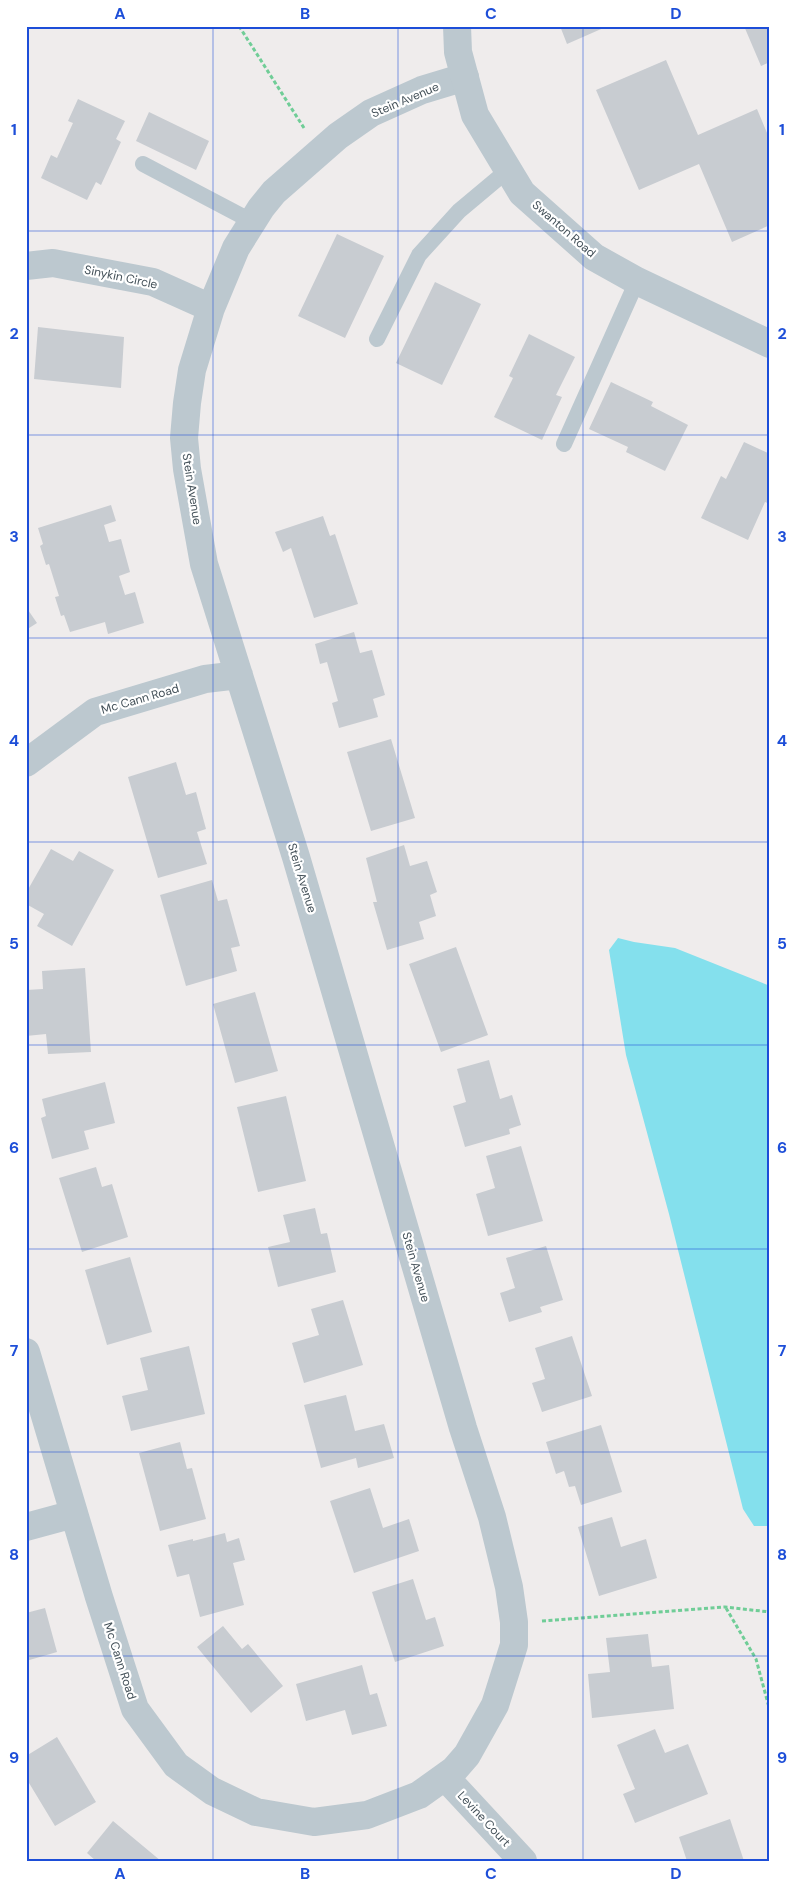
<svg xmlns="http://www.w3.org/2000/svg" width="796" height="1887" font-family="'DM Sans',sans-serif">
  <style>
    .water { fill: #84e0ed }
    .building { fill: #c8ccd1 }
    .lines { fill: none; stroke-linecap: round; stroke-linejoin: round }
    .path { stroke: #70cd97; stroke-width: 3; stroke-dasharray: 4 2.5; stroke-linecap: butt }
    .service { stroke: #bcc8cf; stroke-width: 16 }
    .minor { stroke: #bcc8cf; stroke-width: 28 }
    .tertiary { stroke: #bcc8cf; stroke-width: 28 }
    .grid { fill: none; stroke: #1d4ed8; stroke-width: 1; stroke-opacity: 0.55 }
    .labels { text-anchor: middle; stroke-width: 4.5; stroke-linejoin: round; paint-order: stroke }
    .street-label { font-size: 12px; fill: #445159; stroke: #fff }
    .neatline { fill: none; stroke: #1d4ed8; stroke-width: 2 }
    .grid-label { font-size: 16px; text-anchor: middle; font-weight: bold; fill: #1d4ed8 }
  </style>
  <rect width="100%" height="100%" fill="#efecec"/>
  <!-- water -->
  <path class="water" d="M 618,938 L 634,942 L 675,948 L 770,986 L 770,1526 L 754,1526 L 743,1509 L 669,1214 L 626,1055 L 609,950 Z"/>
  <!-- building -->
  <path class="building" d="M 560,26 L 608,26 L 567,44 Z
    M 744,26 L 770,26 L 770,62 L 761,66 Z
    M 666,60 L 698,135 L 757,109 L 770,140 L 770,225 L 732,242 L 699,164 L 639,190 L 596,90 Z
    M 78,99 L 125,121 L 116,139 L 121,142 L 101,185 L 96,182 L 87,200 L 41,178 L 51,155 L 57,158 L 73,123 L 68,121 Z
    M 149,112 L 209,141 L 196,170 L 136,141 Z
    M 337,234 L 384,256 L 345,338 L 298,316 Z
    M 435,282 L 481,304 L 442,385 L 396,363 Z
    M 38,327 L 124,337 L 121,388 L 34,379 Z
    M 529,334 L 575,357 L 556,395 L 562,397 L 542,440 L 494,417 L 513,378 L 509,376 Z
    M 611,382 L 653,402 L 651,406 L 688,425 L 665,471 L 626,452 L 628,447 L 589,429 Z
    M 744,442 L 770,454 L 770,504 L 765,502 L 748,540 L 701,518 L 721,476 L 726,479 Z
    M 111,505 L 116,521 L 104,525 L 109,542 L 121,539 L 130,572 L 119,576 L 125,595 L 135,592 L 144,623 L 108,634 L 105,622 L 70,632 L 64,615 L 61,616 L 55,597 L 59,596 L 49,564 L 46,565 L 40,546 L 43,544 L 38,528 Z
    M 323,516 L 330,536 L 335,534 L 358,604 L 314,618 L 291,548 L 283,552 L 275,532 Z
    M 26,607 L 37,623 L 26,630 Z
    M 354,632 L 360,653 L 372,650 L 385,695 L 373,699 L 378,717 L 339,728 L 332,703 L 338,701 L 327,662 L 320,664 L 315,644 Z
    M 391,739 L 415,818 L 371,831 L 347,752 Z
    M 176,762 L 186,795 L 196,792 L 206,829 L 197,832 L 207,864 L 158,878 L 128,777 Z
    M 404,845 L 410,866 L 427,861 L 437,892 L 430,895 L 436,916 L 419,922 L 424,939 L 387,950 L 373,902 L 377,902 L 366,858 Z
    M 51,849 L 73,861 L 79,851 L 114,870 L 72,946 L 37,926 L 44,914 L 26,904 L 26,893 Z
    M 212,880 L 218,901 L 227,899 L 240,946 L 231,948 L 237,971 L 186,986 L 160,895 Z
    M 456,947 L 488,1035 L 441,1052 L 409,964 Z
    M 85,968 L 91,1052 L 48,1054 L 46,1034 L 26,1036 L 26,990 L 43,989 L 42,971 Z
    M 255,992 L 278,1071 L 235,1083 L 213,1004 Z
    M 489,1060 L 500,1099 L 512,1095 L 521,1125 L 509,1129 L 510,1134 L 465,1147 L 453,1106 L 466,1102 L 457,1069 Z
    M 105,1082 L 115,1123 L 84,1131 L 89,1149 L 52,1159 L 41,1118 L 46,1116 L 42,1099 Z
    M 286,1096 L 306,1181 L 258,1192 L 237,1107 Z
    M 521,1146 L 543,1221 L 488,1236 L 476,1194 L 495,1188 L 486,1156 Z
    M 96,1167 L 102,1187 L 112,1184 L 128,1237 L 82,1252 L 59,1178 Z
    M 315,1208 L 321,1234 L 327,1233 L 336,1272 L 278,1287 L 268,1247 L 290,1242 L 283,1215 Z
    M 546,1246 L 563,1300 L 540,1307 L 542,1312 L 509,1322 L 500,1293 L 515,1288 L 506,1258 Z
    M 130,1257 L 152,1332 L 107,1345 L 85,1270 Z
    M 343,1300 L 363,1365 L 304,1383 L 292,1343 L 319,1335 L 311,1309 Z
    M 572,1336 L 592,1396 L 542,1412 L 532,1383 L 545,1379 L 535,1348 Z
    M 189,1346 L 205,1414 L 131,1431 L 122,1396 L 148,1390 L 140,1358 Z
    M 346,1395 L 355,1431 L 384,1424 L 394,1458 L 358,1468 L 356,1458 L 321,1468 L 304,1405 Z
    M 601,1425 L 622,1492 L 581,1505 L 575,1486 L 569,1487 L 564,1471 L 556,1474 L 546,1442 Z
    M 180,1442 L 187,1469 L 192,1468 L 206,1519 L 160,1531 L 139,1453 Z
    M 370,1488 L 383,1528 L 409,1519 L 419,1551 L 354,1573 L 330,1501 Z
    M 612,1517 L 621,1547 L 646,1539 L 657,1578 L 599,1596 L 578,1527 Z
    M 225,1533 L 227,1542 L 239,1538 L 245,1560 L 233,1563 L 244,1605 L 200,1617 L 189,1574 L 177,1577 L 168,1545 L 193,1539 L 193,1541 Z
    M 413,1579 L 426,1620 L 435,1617 L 444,1646 L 395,1662 L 372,1592 Z
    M 45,1608 L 57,1652 L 26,1661 L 26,1613 Z
    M 223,1626 L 242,1649 L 248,1644 L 283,1686 L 251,1713 L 197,1647 Z
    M 648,1634 L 652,1667 L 669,1665 L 674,1709 L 592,1718 L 588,1674 L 610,1672 L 606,1638 Z
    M 362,1665 L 370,1695 L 377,1693 L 387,1726 L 352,1735 L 345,1710 L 306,1721 L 296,1684 Z
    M 655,1729 L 665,1753 L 688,1744 L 708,1794 L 635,1823 L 623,1794 L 635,1789 L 617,1745 Z
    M 57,1737 L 96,1802 L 55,1826 L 26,1778 L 26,1756 Z
    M 730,1819 L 744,1861 L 687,1861 L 679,1837 Z
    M 113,1821 L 161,1861 L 96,1861 L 87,1853 Z"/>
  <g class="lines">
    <!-- path -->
    <path class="path" d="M 239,26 L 304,128
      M 726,1608 L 756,1659 L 770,1711
      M 542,1621 L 725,1607 L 770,1612"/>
    <!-- service -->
    <path class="service" d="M 143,164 L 253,222
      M 377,339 L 419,255 L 459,211 L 508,170
      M 564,444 L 637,281"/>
    <!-- minor -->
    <path class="minor" d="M 26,266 L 53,263 L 153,282 L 211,308
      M 26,763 L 95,712 L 205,679 L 239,675
      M 26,1352 L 99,1597 L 135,1709 L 176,1765 L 212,1791 L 256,1812 L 314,1822 L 367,1815 L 419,1795 L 454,1770 L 467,1755 L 495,1705 L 514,1645 L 514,1622 L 509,1587 L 492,1517 L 463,1428 L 296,857 L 204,564 L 187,469 L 184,438 L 187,403 L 192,370 L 211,308 L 236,248 L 261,208 L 274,192 L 338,136 L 371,113 L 422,90 L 465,77
      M 26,1527 L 74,1514
      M 445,1777 L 523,1861"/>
    <!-- tertiary -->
    <path class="tertiary" d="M 457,26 L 458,52 L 475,115 L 522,193 L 594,257 L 637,281 L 770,344"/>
  </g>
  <!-- grid -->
  <path class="grid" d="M 213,26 L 213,1861M 398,26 L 398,1861M 583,26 L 583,1861M 26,231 L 770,231M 26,435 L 770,435M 26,638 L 770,638M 26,842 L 770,842M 26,1045 L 770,1045M 26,1249 L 770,1249M 26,1452 L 770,1452M 26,1656 L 770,1656"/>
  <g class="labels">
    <!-- street labels -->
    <g class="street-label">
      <text transform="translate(405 100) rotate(-23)" y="4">Stein Avenue</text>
      <text transform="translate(564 229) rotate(41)" y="4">Swanton Road</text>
      <text transform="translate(121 277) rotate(12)" y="4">Sinykin Circle</text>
      <text transform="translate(192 489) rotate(81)" y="4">Stein Avenue</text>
      <text transform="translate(140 699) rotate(-16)" y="4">Mc Cann Road</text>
      <text transform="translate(302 878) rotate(73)" y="4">Stein Avenue</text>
      <text transform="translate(416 1267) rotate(74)" y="4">Stein Avenue</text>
      <text transform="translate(120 1661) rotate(72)" y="4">Mc Cann Road</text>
      <text transform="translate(484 1819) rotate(47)" y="4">Levine Court</text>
    </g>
  </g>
  <!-- border -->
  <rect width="796" height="1887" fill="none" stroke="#ffffff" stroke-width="55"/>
  <rect x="28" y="28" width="740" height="1832" class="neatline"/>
  <g class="grid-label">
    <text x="120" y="19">A</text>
    <text x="305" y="19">B</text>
    <text x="491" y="19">C</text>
    <text x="676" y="19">D</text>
    <text x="14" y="135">1</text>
    <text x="782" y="135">1</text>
    <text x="14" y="339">2</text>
    <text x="782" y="339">2</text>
    <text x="14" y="542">3</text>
    <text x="782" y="542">3</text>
    <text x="14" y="746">4</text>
    <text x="782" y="746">4</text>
    <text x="14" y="949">5</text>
    <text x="782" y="949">5</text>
    <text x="14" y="1153">6</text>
    <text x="782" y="1153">6</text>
    <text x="14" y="1356">7</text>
    <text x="782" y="1356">7</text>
    <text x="14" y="1560">8</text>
    <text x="782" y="1560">8</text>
    <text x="14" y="1763">9</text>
    <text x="782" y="1763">9</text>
    <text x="120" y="1879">A</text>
    <text x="305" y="1879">B</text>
    <text x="491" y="1879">C</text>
    <text x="676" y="1879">D</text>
  </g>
</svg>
